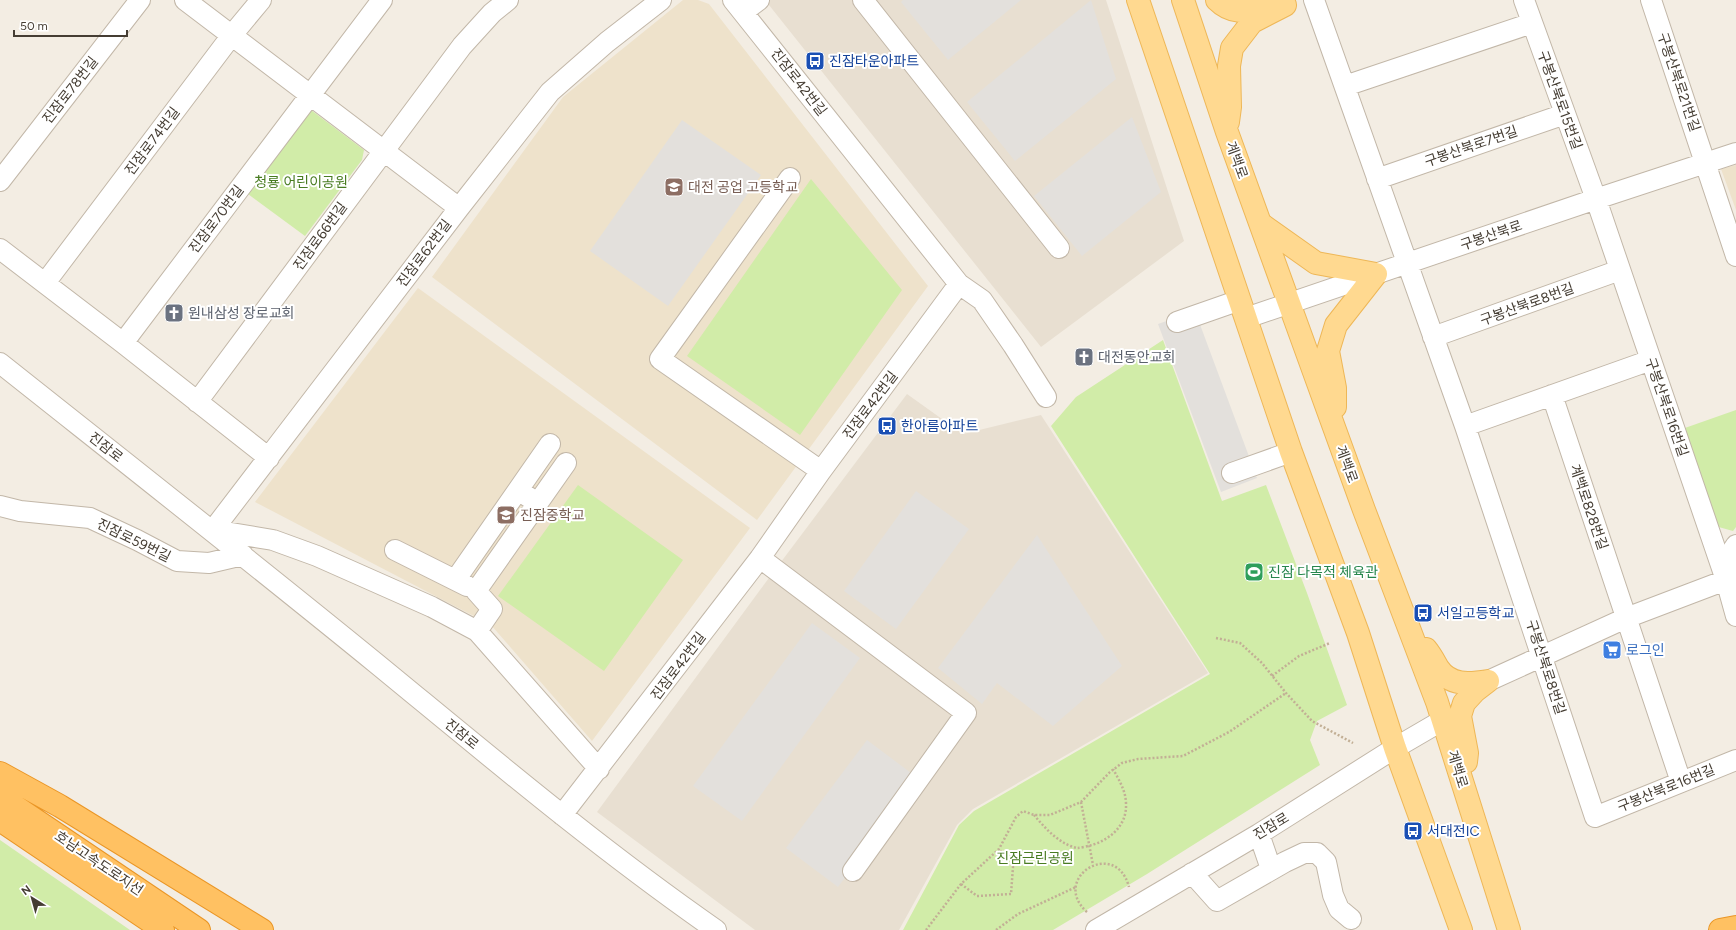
<svg xmlns="http://www.w3.org/2000/svg" width="1736" height="930" font-family="Figtree,'Noto Sans KR',sans-serif">
  <style>
    .residential { fill: #e8dfd1 }
    .education { fill: #eee2cb }
    .green { fill: #d1eca8 }
    .parking { fill: #e3e0dc }
    .lines { fill: none; stroke-linecap: round; stroke-linejoin: round }
    .minor-casing { stroke: #c2b7a8; stroke-width: 22 }
    .major-casing { stroke: #eeb757; stroke-width: 24 }
    .highway-casing { stroke: #ea9626; stroke-width: 24 }
    .path { stroke: #c2af95; stroke-width: 2.5; stroke-dasharray: 2 2; stroke-linecap: butt }
    .minor { stroke: #fff; stroke-width: 20 }
    .major { stroke: #ffd990; stroke-width: 22 }
    .highway { stroke: #ffc162; stroke-width: 22 }
    .labels { text-anchor: middle; stroke-width: 4; stroke-linejoin: round; paint-order: stroke }
    .transit-label { font-size: 14px; fill: #164399; stroke: #fff; text-anchor: start }
    .street-label { font-size: 14px; fill: #453d33; stroke: #fff }
    .park-label { font-size: 14px; fill: #497c22; stroke: #fff }
    .education-label { font-size: 14px; fill: #785e54; stroke: #fff; text-anchor: start }
    .worship-label { font-size: 14px; fill: #5b616d; stroke: #fff; text-anchor: start }
    .leisure-label { font-size: 14px; fill: #27864d; stroke: #fff; text-anchor: start }
    .shop-label { font-size: 14px; fill: #366cbe; stroke: #fff; text-anchor: start }
  </style>
  <rect width="100%" height="100%" fill="#f3ede3"/>
  <!-- residential -->
  <path class="residential" d="M 765,0 L 1106,0 L 1184,241 L 1041,347 Z
    M 907,394 L 963,434 L 1041,415 L 1208,673 L 973,809 L 957,825 L 899,930 L 755,930 L 597,812 L 760,590 Z"/>
  <!-- education -->
  <path class="education" d="M 683,0 L 698,0 L 709,4 L 928,286 L 757,520 L 432,277 L 563,97 Z
    M 1736,165 L 1736,210 L 1721,169 Z
    M 418,288 L 750,528 L 592,741 L 491,625 L 255,502 Z"/>
  <!-- green -->
  <path class="green" d="M 311,110 L 364,150 L 362,160 L 305,236 L 248,194 Z
    M 811,179 L 902,290 L 800,435 L 687,356 Z
    M 1163,340 L 1222,501 L 1266,485 L 1307,593 L 1347,705 L 1317,721 L 1310,740 L 1320,765 L 1147,874 L 1053,930 L 903,930 L 959,825 L 974,811 L 1210,674 L 1051,426 L 1076,397 Z
    M 1736,410 L 1736,527 L 1733,531 L 1715,526 L 1682,429 Z
    M 578,485 L 683,560 L 604,671 L 498,596 Z
    M 0,840 L 130,930 L 0,930 Z"/>
  <!-- parking -->
  <path class="parking" d="M 903,0 L 1021,0 L 948,60 L 901,2 Z
    M 1091,0 L 1116,79 L 1015,161 L 967,102 Z
    M 1132,117 L 1161,192 L 1082,256 L 1034,196 Z
    M 682,120 L 761,175 L 668,306 L 590,251 Z
    M 1195,311 L 1257,478 L 1221,492 L 1158,324 Z
    M 916,491 L 969,529 L 896,629 L 844,591 Z
    M 1037,535 L 1122,666 L 1053,726 L 997,683 L 982,704 L 938,668 Z
    M 812,623 L 860,658 L 742,821 L 693,786 Z
    M 867,740 L 919,779 L 838,887 L 786,848 Z"/>
  <g class="lines">
    <defs>
      <path id="minor" d="M 185,0 L 459,208
        M 863,0 L 1059,248
        M 1314,0 L 1465,426 L 1595,817 L 1736,760
        M 1524,0 L 1596,199 L 1726,580 L 1736,616
        M 1651,0 L 1736,256
        M 743,12 L 759,0
        M 1345,86 L 1532,23
        M 790,178 L 660,359 L 821,471
        M 1377,179 L 1565,114
        M 0,181 L 140,0
        M 0,249 L 123,343 L 269,458
        M 45,283 L 232,35 L 261,0
        M 959,284 L 982,300 L 1013,345 L 1046,397
        M 1246,318 L 1596,199 L 1736,153
        M 1177,322 L 1240,300
        M 1433,337 L 1620,270
        M 123,343 L 382,0
        M 0,363 C 126,463 252,562 377,664 C 488,755 598,848 716,930
        M 1552,395 L 1681,782
        M 197,402 L 462,46 L 492,13 L 508,0
        M 1465,426 L 1651,360
        M 1232,473 L 1291,452
        M 530,498 L 518,490 L 550,444
        M 0,506 L 20,511 L 90,518 L 137,540 L 177,561 L 209,563 L 243,555
        M 395,550 L 467,586
        M 760,558 L 966,713 L 853,871
        M 456,579 L 518,490
        M 477,631 L 492,609 L 476,591 L 566,463
        M 1488,681 L 1626,618 L 1726,580 L 1732,551 L 1736,545
        M 599,769 L 477,631 L 432,607 L 317,556 L 273,540 L 213,530 L 459,208 L 550,92 L 607,42 L 661,0
        M 562,815 L 760,558 L 821,471 L 959,284 L 733,0
        M 1259,834 L 1271,869
        M 1192,873 L 1217,901 L 1285,862 L 1304,853 L 1317,853 L 1326,862 L 1333,895 L 1339,909 L 1351,919
        M 1096,930 L 1259,834 L 1395,748 L 1443,720"/>
      <path id="major" d="M 1138,0 L 1291,452 L 1358,633 L 1395,748 L 1461,930
        M 1183,0 L 1227,132 L 1364,510 L 1437,702 L 1509,930
        M 1217,0 C 1233,16 1250,11 1270,8
        M 1228,122 L 1230,107 L 1229,66 L 1232,48 L 1252,22 L 1285,5
        M 1261,224 L 1316,263 L 1376,274 L 1336,325 L 1328,351 L 1335,388 L 1335,407
        M 1426,649 C 1431,655 1434,661 1438,668 C 1450,686 1469,684 1488,681
        M 1466,762 L 1467,753 L 1460,716 L 1464,703 L 1475,691 L 1488,681"/>
      <path id="highway" d="M 0,773 L 60,806 L 262,930
        M 0,796 L 199,930
        M 0,820 L 163,930
        M 1720,930 L 1736,927"/>
    </defs>
    <!-- minor casing -->
    <use href="#minor" class="minor-casing"/>
    <!-- major casing -->
    <use href="#major" class="major-casing"/>
    <!-- highway casing -->
    <use href="#highway" class="highway-casing"/>
    <!-- path -->
    <path class="path" d="M 1216,638 L 1240,643 L 1262,663 L 1286,693 L 1312,721 L 1353,743
      M 1272,676 L 1299,656 L 1330,643
      M 1081,802 L 1093,865
      M 1034,815 C 1045,828 1059,844 1077,848 C 1081,848 1088,846 1092,845 C 1111,839 1127,825 1126,804 C 1126,791 1119,780 1113,769
      M 961,884 L 977,896 L 1011,894 L 1013,867 L 999,849
      M 1087,912 C 1049,878 1116,837 1129,887
      M 926,930 L 961,884 L 999,849 L 1016,817 L 1023,811 L 1034,815 L 1050,815 L 1081,802 L 1110,772 L 1122,763 L 1138,759 L 1183,756 L 1229,732 L 1286,693
      M 996,930 L 1018,914 L 1076,887"/>
    <!-- minor -->
    <use href="#minor" class="minor"/>
    <!-- major -->
    <use href="#major" class="major"/>
    <!-- highway -->
    <use href="#highway" class="highway"/>
  </g>
  <!-- icons -->
  <defs>
    <symbol id="bus-square" viewBox="-11 -11 22 22"><rect x="-9" y="-9" width="18" height="18" rx="4" fill="#1a4fb4" stroke="#fff"/><path d="M-5-6H5V4H4V6H2V4H-2V6H-4V4H-5ZM-3.5-4V0h7V-4ZM-3.5 1.2v1.5H-2V1.2ZM2 1.2v1.5H3.5V1.2Z" fill="#fff"/></symbol>
    <symbol id="school-square" viewBox="-11 -11 22 22"><rect x="-9" y="-9" width="18" height="18" rx="4" fill="#8d6e63" stroke="#fff"/><path d="M0-5L7-2L0 1L-7-2ZM-4 1L0 2.5L4 1V4Q0 6-4 4Z" fill="#fff"/></symbol>
    <symbol id="church-square" viewBox="-11 -11 22 22"><rect x="-9" y="-9" width="18" height="18" rx="4" fill="#6b7280" stroke="#fff"/><path d="M-1.2-6h2.4v3.5h3.3v2.4h-3.3V6h-2.4V-.1h-3.3v-2.4h3.3Z" fill="#fff"/></symbol>
    <symbol id="stadium-square" viewBox="-11 -11 22 22"><rect x="-9" y="-9" width="18" height="18" rx="4" fill="#2e9e5b" stroke="#fff"/><path d="M0-5a6.5 5 0 1 0 0 10a6.5 5 0 1 0 0-10ZM-3.5-1.8h7v3.6h-7Z" fill="#fff"/></symbol>
    <symbol id="supermarket-square" viewBox="-11 -11 22 22"><rect x="-9" y="-9" width="18" height="18" rx="4" fill="#3f7fe0" stroke="#fff"/><path d="M-6-5.5h2.5l.6 2H6L4.5 2H-2.5L-4.4-4H-6ZM-1.5 3.2a1.3 1.3 0 1 0 .1 0ZM3 3.2a1.3 1.3 0 1 0 .1 0Z" fill="#fff"/></symbol>
  </defs>
  <g fill-rule="evenodd">
    <use href="#bus-square" x="804" y="50" width="22" height="22"/>
    <use href="#school-square" x="663" y="176" width="22" height="22"/>
    <use href="#church-square" x="163" y="302" width="22" height="22"/>
    <use href="#church-square" x="1073" y="346" width="22" height="22"/>
    <use href="#bus-square" x="876" y="415" width="22" height="22"/>
    <use href="#school-square" x="495" y="504" width="22" height="22"/>
    <use href="#stadium-square" x="1243" y="561" width="22" height="22"/>
    <use href="#bus-square" x="1412" y="602" width="22" height="22"/>
    <use href="#supermarket-square" x="1601" y="639" width="22" height="22"/>
    <use href="#bus-square" x="1402" y="820" width="22" height="22"/>
  </g>
  <g class="labels">
    <!-- transit labels -->
    <g class="transit-label">
      <text x="829" y="66">진잠타운아파트</text>
      <text x="901" y="431">한아름아파트</text>
      <text x="1437" y="618">서일고등학교</text>
      <text x="1427" y="836">서대전IC</text>
    </g>
    <!-- street labels -->
    <g class="street-label">
      <text transform="translate(799 82) rotate(52)" y="5">진잠로42번길</text>
      <text transform="translate(1679 82) rotate(71)" y="5">구봉산북로21번길</text>
      <text transform="translate(70 90) rotate(-52)" y="5">진잠로78번길</text>
      <text transform="translate(1560 100) rotate(70)" y="5">구봉산북로15번길</text>
      <text transform="translate(152 141) rotate(-53)" y="5">진잠로74번길</text>
      <text transform="translate(1471 146) rotate(-19)" y="5">구봉산북로7번길</text>
      <text transform="translate(1237 160) rotate(70)" y="5">계백로</text>
      <text transform="translate(216 219) rotate(-53)" y="5">진잠로70번길</text>
      <text transform="translate(1491 235) rotate(-19)" y="5">구봉산북로</text>
      <text transform="translate(320 236) rotate(-54)" y="5">진잠로66번길</text>
      <text transform="translate(424 253) rotate(-53)" y="5">진잠로62번길</text>
      <text transform="translate(1527 304) rotate(-20)" y="5">구봉산북로8번길</text>
      <text transform="translate(870 405) rotate(-53)" y="5">진잠로42번길</text>
      <text transform="translate(1667 407) rotate(71)" y="5">구봉산북로16번길</text>
      <text transform="translate(106 447) rotate(38)" y="5">진잠로</text>
      <text transform="translate(1347 464) rotate(70)" y="5">계백로</text>
      <text transform="translate(1589 507) rotate(71)" y="5">계백로828번길</text>
      <text transform="translate(134 540) rotate(26)" y="5">진잠로59번길</text>
      <text transform="translate(678 666) rotate(-53)" y="5">진잠로42번길</text>
      <text transform="translate(1546 667) rotate(72)" y="5">구봉산북로8번길</text>
      <text transform="translate(462 734) rotate(39)" y="5">진잠로</text>
      <text transform="translate(1458 769) rotate(73)" y="5">계백로</text>
      <text transform="translate(1666 788) rotate(-22)" y="5">구봉산북로16번길</text>
      <text transform="translate(1271 826) rotate(-31)" y="5">진잠로</text>
      <text transform="translate(99 863) rotate(34)" y="5">호남고속도로지선</text>
    </g>
    <!-- park labels -->
    <g class="park-label">
      <text x="301" y="187">청룡 어린이공원</text>
      <text x="1035" y="863">진잠근린공원</text>
    </g>
    <!-- education labels -->
    <g class="education-label">
      <text x="688" y="192">대전 공업 고등학교</text>
      <text x="520" y="520">진잠중학교</text>
    </g>
    <!-- worship labels -->
    <g class="worship-label">
      <text x="188" y="318">원내삼성 장로교회</text>
      <text x="1098" y="362">대전동안교회</text>
    </g>
    <!-- leisure labels -->
    <g class="leisure-label">
      <text x="1268" y="577">진잠 다목적 체육관</text>
    </g>
    <!-- shop labels -->
    <g class="shop-label">
      <text x="1626" y="655">로그인</text>
    </g>
  </g>
  <!-- north arrow -->
  <g transform="translate(32 898) rotate(323)" stroke="#ffffff" stroke-width="3" paint-order="stroke">
  <path d="M0-3L7 15L0 10L-7 15Z" fill="#453d33"/>
  <text y="-6" font-size="11" font-weight="bold" text-anchor="middle" fill="#453d33">N</text>
  </g>
  <!-- scale -->
  <path d="M14 30v6h113v-6" fill="none" stroke="#453d33" stroke-width="2"/>
  <text x="20" y="30" font-size="12" fill="#453d33" stroke="#ffffff" stroke-width="3" paint-order="stroke">50 m</text>
</svg>
